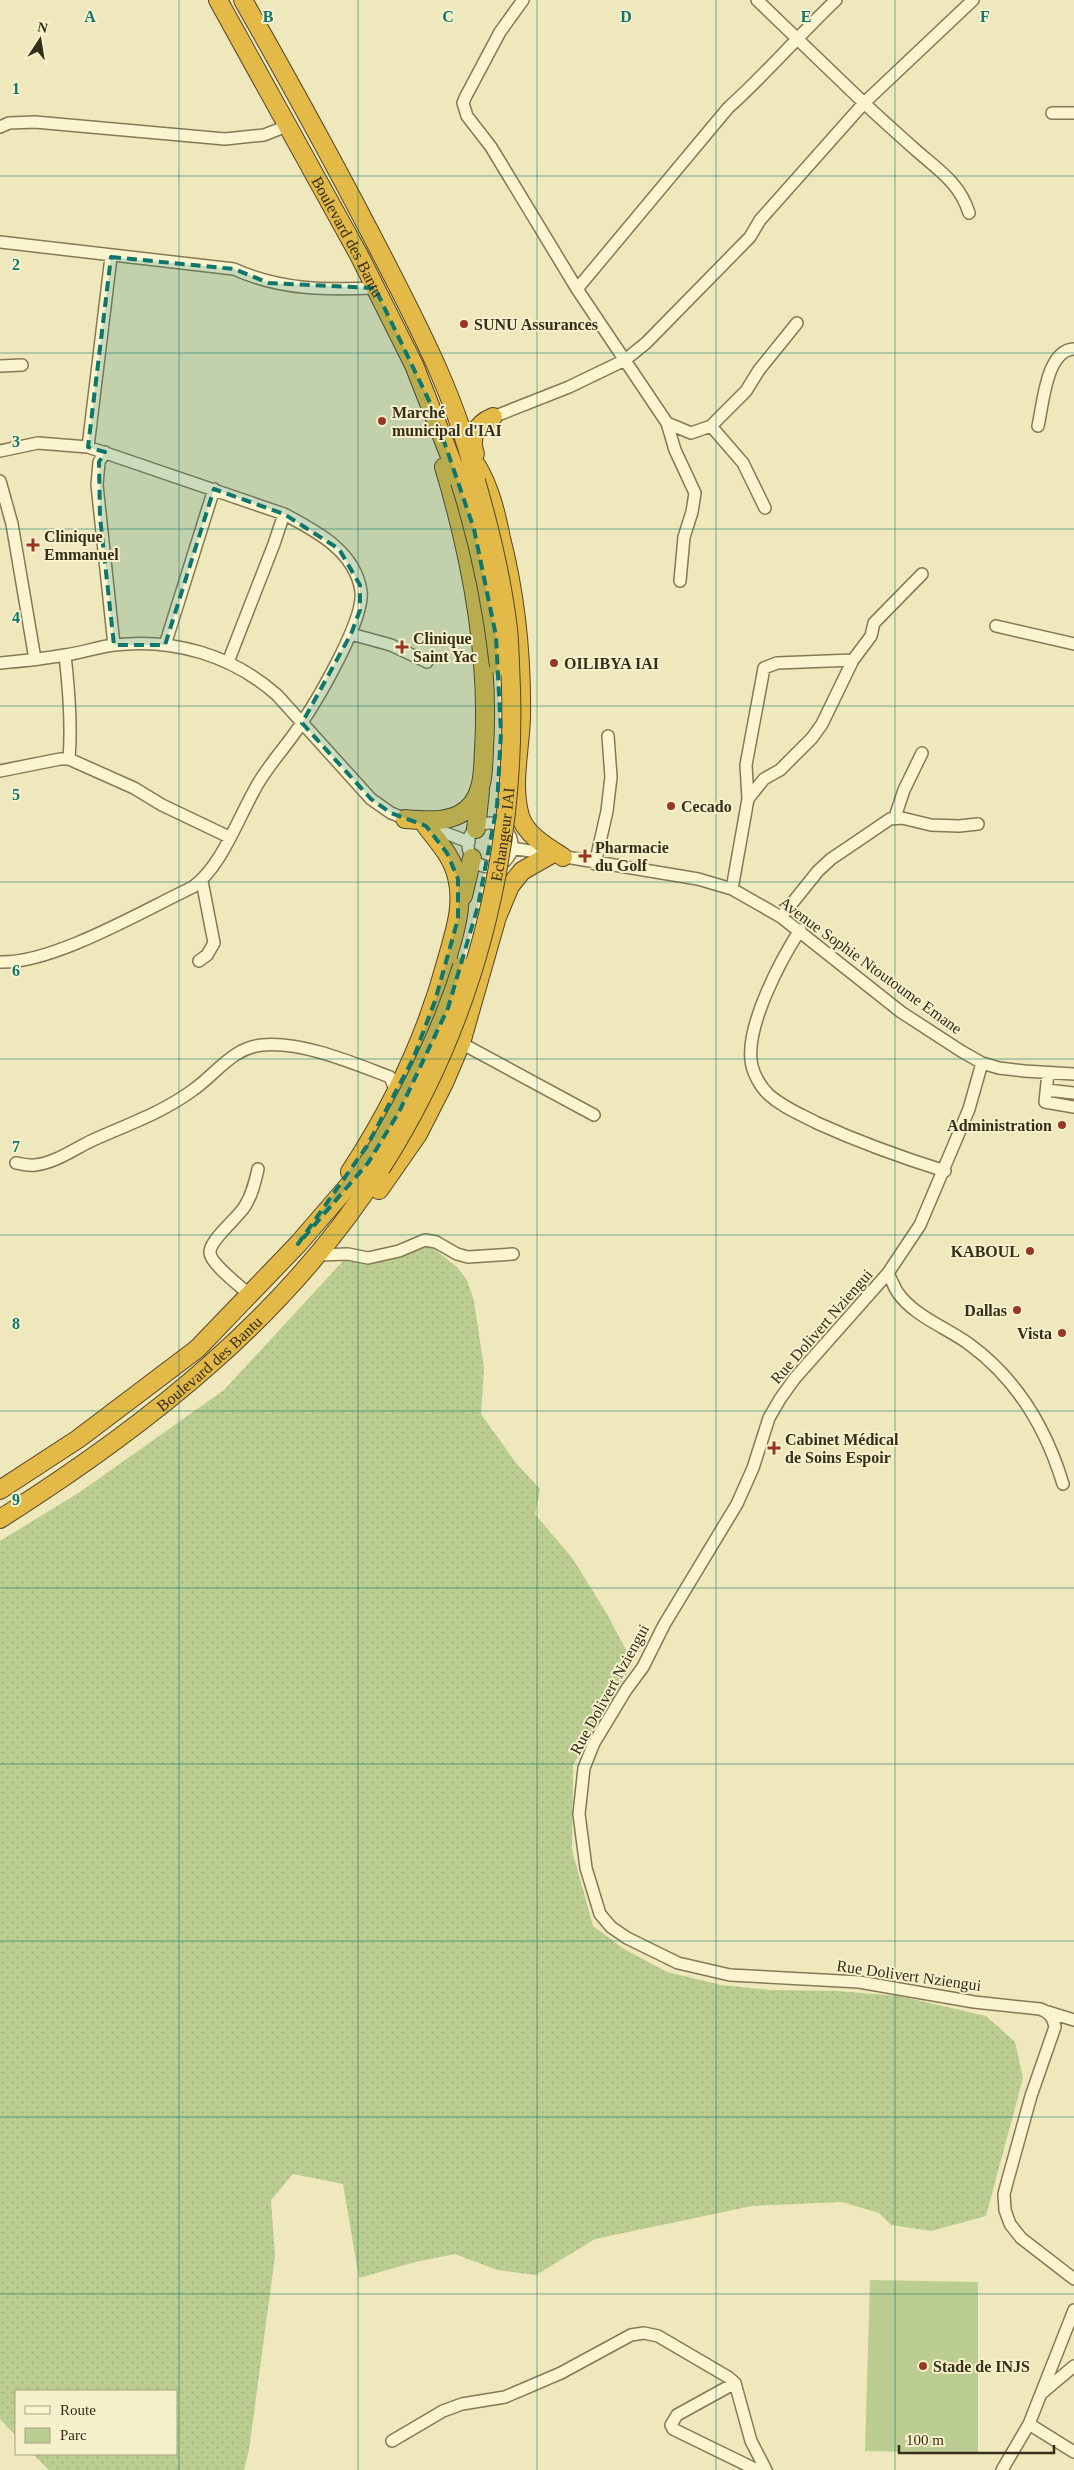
<svg xmlns="http://www.w3.org/2000/svg" width="1074" height="2470" font-family="'Times New Roman',serif">
  <style>
    .grass { fill: url(#grass-dots) }
    .green { fill: #bbcd90 }
    .lines { fill: none; stroke-linecap: round; stroke-linejoin: round }
    .minor-casing { stroke: #877855; stroke-width: 14 }
    .highway-casing { stroke: #54452a; stroke-width: 20 }
    .minor { stroke: #faf4cf; stroke-width: 11 }
    .highway { stroke: #e3b947; stroke-width: 18 }
    .highway-bridge-casing { stroke: #54452a; stroke-width: 20; stroke-linecap: butt }
    .highway-bridge { stroke: #e3b947; stroke-width: 18 }
    .marked { fill: #0f766e; fill-opacity: 0.2; stroke: #0f766e; stroke-width: 4; stroke-dasharray: 10 6; stroke-linejoin: round }
    .grid { fill: none; stroke: #0f766e; stroke-width: 1; stroke-opacity: 0.55 }
    .poi-dot { fill: #973623; stroke: #f6f1cb; stroke-width: 2 }
    .labels { text-anchor: middle; stroke-width: 4; stroke-linejoin: round; paint-order: stroke }
    .street-label { font-size: 16px; fill: #352c1a; stroke: #f6f1cb }
    .poi-label { font-size: 16px; font-weight: bold; fill: #352c1a; stroke: #f6f1cb; text-anchor: start }
    .grid-label { font-size: 16px; text-anchor: middle; font-weight: bold; fill: #0f766e; stroke: #f6f1cb; stroke-width: 4; stroke-linejoin: round; paint-order: stroke }
  </style>
  <defs>
    <pattern id="grass-dots" width="8" height="8" patternUnits="userSpaceOnUse" patternTransform="scale(1.25)"><rect width="8" height="8" fill="#bbcd90"/><path d="M2 2h.1M6 6h.1" fill="none" stroke="#a1b07c" stroke-width="1.8" stroke-linecap="round"/></pattern>
  </defs>
  <rect width="100%" height="100%" fill="#efe8bc"/>
  <!-- grass -->
  <path class="grass" d="M 428,1244 L 457,1267 L 467,1280 L 474,1301 L 484,1368 L 481,1414 L 516,1463 L 540,1489 L 535,1514 L 573,1559 L 607,1614 L 633,1663 L 573,1765 L 572,1850 L 593,1926 L 624,1949 L 667,1972 L 721,1985 L 771,1990 L 837,1991 L 899,1996 L 986,2016 L 1015,2042 L 1023,2078 L 986,2216 L 931,2231 L 891,2225 L 879,2213 L 842,2202 L 752,2206 L 595,2239 L 536,2275 L 497,2270 L 455,2254 L 415,2262 L 359,2278 L 343,2184 L 293,2174 L 271,2200 L 275,2256 L 249,2450 L 244,2470 L 49,2470 L 33,2454 L 176,2454 L 176,2391 L 16,2391 L 16,2436 L 0,2419 L 0,1541 L 80,1492 L 224,1390 L 344,1260 L 362,1262 Z"/>
  <!-- green -->
  <path class="green" d="M 870,2280 L 978,2282 L 978,2453 L 865,2451 Z"/>
  <g class="lines">
    <defs>
      <path id="minor" d="M 523,0 L 500,32 L 466,96 L 463,103 L 467,116 L 491,147 L 577,289 L 667,423 L 691,433 L 711,426 L 746,391 L 759,370 L 797,323
        M 757,0 L 864,103 L 973,0
        M 1052,113 L 1074,113
        M 0,127 L 9,123 L 35,122 L 225,139 L 264,135 L 287,126
        M 0,242 L 234,269 C 280,290 326,290 375,288
        M 577,289 L 728,108 C 766,74 799,35 836,0
        M 0,366 L 22,365
        M 493,417 L 569,387 L 625,360 L 646,343 L 750,237 L 760,220 L 864,103 C 882,120 900,136 918,152 C 940,171 960,184 969,213
        M 667,423 L 675,450 L 695,493 L 692,512 L 684,537 L 680,581
        M 711,426 L 743,463 L 765,508
        M 1038,426 C 1043,405 1046,350 1074,349
        M 88,447 L 111,257
        M 0,451 L 38,443 L 88,447 L 284,514 C 316,531 355,551 361,591 C 365,619 318,699 301,724 C 288,744 271,762 259,782 C 239,815 223,865 193,887 C 144,910 53,964 0,962
        M 105,452 L 99,462 L 97,485 L 114,645
        M 0,481 L 12,524 L 35,659
        M 996,626 L 1074,644
        M 351,634 L 391,645 L 427,662
        M 165,645 L 214,489
        M 65,655 C 69,690 72,724 69,759
        M 228,662 L 274,544 L 284,514
        M 0,663 C 22,661 43,659 65,655 C 81,653 97,647 114,645 C 173,638 232,655 277,695 L 371,799 L 391,813 L 411,821
        M 0,771 L 60,759 L 69,759 L 134,788 L 162,805 L 229,837
        M 748,799 L 764,779 L 780,770 L 812,738 L 822,724 L 853,660
        M 895,817 L 904,790 L 922,753
        M468 845a22 22 0 1 1 44 0a22 22 0 1 1-44 0Z
        M 427,826 L 469,842
        M 512,848 L 698,879 L 732,889 L 781,917 L 901,1012 L 961,1051 L 982,1063 L 999,1068 L 1024,1071 L 1074,1074
        M 595,864 L 607,811 L 611,777 L 608,736
        M 732,889 L 748,799 L 746,765 L 764,668 L 777,663 L 853,660 L 871,636 L 874,623 L 922,574
        M 781,917 L 818,871 L 831,859 L 890,819 L 902,818 L 931,825 L 959,826 L 978,824
        M 800,930 C 780,961 747,1024 751,1060 C 752,1072 760,1086 768,1094 C 782,1107 800,1114 817,1123 C 859,1142 900,1157 945,1171
        M 199,961 L 207,955 L 214,943 L 202,881
        M 461,1043 L 594,1115
        M 982,1063 L 969,1109 L 920,1225 L 888,1273 L 795,1378 L 780,1399 L 769,1418 L 753,1468 L 737,1504 L 664,1625 L 643,1667 L 626,1690 L 594,1743 L 584,1768 L 579,1814 L 586,1868 L 600,1914 L 611,1927 L 627,1938 L 678,1963 L 730,1975 L 859,1982 L 974,2002 L 1040,2009 C 1049,2012 1053,2017 1055,2027 L 1031,2096 L 1008,2179 L 1004,2194 L 1005,2210 L 1010,2224 L 1021,2238 L 1074,2279
        M 1048,1073 L 1045,1102 L 1074,1107
        M 1047,1090 L 1074,1093
        M 16,1163 C 23,1164 29,1166 35,1165 C 55,1163 74,1149 91,1141 C 126,1125 162,1113 193,1090 C 216,1074 232,1048 262,1045 C 302,1041 353,1063 390,1077 L 396,1092
        M 318,1255 L 348,1254 L 368,1258 L 399,1251 L 425,1240 L 436,1242 L 457,1254 L 468,1257 L 513,1254
        M 888,1273 C 891,1279 894,1287 898,1293 C 914,1316 947,1328 969,1344 C 1017,1379 1046,1428 1063,1484
        M 250,1295 C 241,1287 211,1264 210,1253 C 209,1240 238,1218 245,1206 C 252,1195 255,1182 258,1169
        M 1048,2012 L 1074,2020
        M 735,2383 L 677,2415 L 671,2425 L 673,2429 L 757,2470
        M 1042,2393 L 1074,2366
        M 1029,2424 L 1074,2452
        M 392,2441 L 443,2411 L 462,2404 L 505,2397 L 561,2373 L 631,2335 L 644,2333 L 658,2336 L 728,2377 L 735,2383 L 751,2441 L 766,2470
        M 1002,2470 L 1029,2424 L 1074,2310"/>
      <g id="highway">
        <path id="s1" d="M 218,0 L 359,255 L 414,365 L 460,482"/>
        <path d="M 243,0 C 293,88 342,177 388,267 C 423,335 459,406 476,481"/>
        <path d="M 475,454 C 469,438 476,424 493,417"/>
        <path d="M 477,466 C 490,488 496,513 501,538 C 516,597 522,657 521,718 C 520,749 511,786 520,816 C 526,835 547,847 563,857"/>
        <path d="M 405,819 C 428,821 456,824 472,804 C 484,788 483,767 484,749 C 490,654 471,557 444,467"/>
        <path d="M 476,829 L 480,791"/>
        <path d="M 463,896 L 472,858"/>
        <path d="M 350,1172 C 393,1106 427,1035 447,959 C 455,931 464,905 457,877 C 452,856 438,842 426,826"/>
        <path d="M 379,1190 L 418,1134 L 444,1083 L 461,1043 L 497,917 L 510,886 L 522,871 L 550,855"/>
        <path d="M 0,1490 L 78,1439 L 197,1349 L 298,1244 L 368,1163"/>
        <path id="s2" d="M 0,1519 C 147,1426 287,1316 381,1168"/>
      </g>
    </defs>
    <!-- minor casing -->
    <use href="#minor" class="minor-casing"/>
    <!-- highway casing -->
    <use href="#highway" class="highway-casing"/>
    <!-- minor -->
    <use href="#minor" class="minor"/>
    <!-- highway -->
    <use href="#highway" class="highway"/>
    <defs>
      <g id="highway-bridge">
        <path d="M 460,482 C 479,542 492,603 499,666"/>
        <path d="M 368,1163 C 407,1101 440,1036 462,966"/>
        <path id="s3" d="M 381,1168 C 472,1026 516,858 511,689 C 510,669 510,648 508,629 C 502,578 490,529 476,481"/>
      </g>
    </defs>
    <!-- highway-bridge casing -->
    <use href="#highway-bridge" class="highway-bridge-casing"/>
    <!-- highway-bridge -->
    <use href="#highway-bridge" class="highway-bridge"/>
  </g>
  <!-- marked area -->
  <path class="marked" d="M 111,257 L 234,269 L 269,283 L 375,288 L 433,409 L 474,529 L 496,636 L 501,733 L 497,806 L 478,906 L 448,1008 L 399,1112 L 368,1163 L 298,1244 L 367,1146 L 413,1059 L 435,1001 L 458,919 L 458,879 L 447,853 L 426,826 L 391,813 L 371,799 L 302,723 L 351,634 L 360,610 L 360,585 L 339,549 L 284,514 L 214,489 L 165,645 L 114,645 L 100,517 L 99,462 L 105,452 L 88,447 Z"/>
  <!-- grid -->
  <path class="grid" d="M 179,0 L 179,2470M 358,0 L 358,2470M 537,0 L 537,2470M 716,0 L 716,2470M 895,0 L 895,2470M 0,176 L 1074,176M 0,353 L 1074,353M 0,529 L 1074,529M 0,706 L 1074,706M 0,882 L 1074,882M 0,1059 L 1074,1059M 0,1235 L 1074,1235M 0,1411 L 1074,1411M 0,1588 L 1074,1588M 0,1764 L 1074,1764M 0,1941 L 1074,1941M 0,2117 L 1074,2117M 0,2294 L 1074,2294"/>
  <!-- markers -->
  <g class="poi-dot">
    <circle cx="464" cy="324" r="5"/>
    <circle cx="382" cy="421" r="5"/>
    <path d="M30.5 537.5h5v5h5v5h-5v5h-5v-5h-5v-5h5z"/>
    <path d="M399.5 639.5h5v5h5v5h-5v5h-5v-5h-5v-5h5z"/>
    <circle cx="554" cy="663" r="5"/>
    <circle cx="671" cy="806" r="5"/>
    <path d="M582.5 848.5h5v5h5v5h-5v5h-5v-5h-5v-5h5z"/>
    <circle cx="1062" cy="1125" r="5"/>
    <circle cx="1030" cy="1251" r="5"/>
    <circle cx="1017" cy="1310" r="5"/>
    <circle cx="1062" cy="1333" r="5"/>
    <path d="M771.5 1440.5h5v5h5v5h-5v5h-5v-5h-5v-5h5z"/>
    <circle cx="923" cy="2366" r="5"/>
  </g>
  <g class="labels">
    <!-- street labels -->
    <g class="street-label">
      <text dy="6" stroke="none"><textPath href="#s1" startOffset="270">Boulevard des Bantu</textPath></text>
      <text dy="6" stroke="none"><textPath href="#s3" startOffset="358">Echangeur IAI</textPath></text>
      <text transform="translate(871 965) rotate(36)" y="6">Avenue Sophie Ntoutoume Emane</text>
      <text transform="translate(821 1326) rotate(-49)" y="6">Rue Dolivert Nziengui</text>
      <text dy="6" stroke="none"><textPath href="#s2" startOffset="261">Boulevard des Bantu</textPath></text>
      <text transform="translate(609 1689) rotate(-61)" y="6">Rue Dolivert Nziengui</text>
      <text transform="translate(909 1975) rotate(8)" y="6">Rue Dolivert Nziengui</text>
    </g>
    <!-- poi labels -->
    <g class="poi-label">
      <text x="474" y="330">SUNU Assurances</text>
      <text x="392" y="418">Marché<tspan x="392" dy="18">municipal d'IAI</tspan></text>
      <text x="44" y="542">Clinique<tspan x="44" dy="18">Emmanuel</tspan></text>
      <text x="413" y="644">Clinique<tspan x="413" dy="18">Saint Yac</tspan></text>
      <text x="564" y="669">OILIBYA IAI</text>
      <text x="681" y="812">Cecado</text>
      <text x="595" y="853">Pharmacie<tspan x="595" dy="18">du Golf</tspan></text>
      <text x="1052" y="1131" text-anchor="end">Administration</text>
      <text x="1020" y="1257" text-anchor="end">KABOUL</text>
      <text x="1007" y="1316" text-anchor="end">Dallas</text>
      <text x="1052" y="1339" text-anchor="end">Vista</text>
      <text x="785" y="1445">Cabinet Médical<tspan x="785" dy="18">de Soins Espoir</tspan></text>
      <text x="933" y="2372">Stade de INJS</text>
    </g>
  </g>
  <g class="grid-label">
    <text x="90" y="22">A</text>
    <text x="268" y="22">B</text>
    <text x="448" y="22">C</text>
    <text x="626" y="22">D</text>
    <text x="806" y="22">E</text>
    <text x="985" y="22">F</text>
    <text x="16" y="94">1</text>
    <text x="16" y="270">2</text>
    <text x="16" y="447">3</text>
    <text x="16" y="623">4</text>
    <text x="16" y="800">5</text>
    <text x="16" y="976">6</text>
    <text x="16" y="1152">7</text>
    <text x="16" y="1329">8</text>
    <text x="16" y="1505">9</text>
  </g>
  <!-- legend -->
  <rect x="15" y="2390" width="162" height="65" fill="#f6f1cb" stroke="#a9a284"/>
  <rect x="25" y="2406" width="25" height="8" fill="#faf4cf" stroke="#a9a284"/>
  <text x="60" y="2415" font-size="15" fill="#352c1a">Route</text>
  <rect x="25" y="2428" width="25" height="15" fill="#bbcd90" stroke="#a9a284"/>
  <text x="60" y="2440" font-size="15" fill="#352c1a">Parc</text>
  <!-- north arrow -->
  <g transform="translate(40 40) rotate(12)" stroke="#f6f1cb" stroke-width="4" paint-order="stroke">
  <path d="M0-4L9 19L0 12L-9 19Z" fill="#352c1a"/>
  <text y="-8" font-size="14" font-weight="bold" text-anchor="middle" fill="#352c1a">N</text>
  </g>
  <!-- scale -->
  <path d="M899 2445v8h155v-8" fill="none" stroke="#352c1a" stroke-width="2.5"/>
  <text x="906" y="2445" font-size="15" fill="#352c1a" stroke="#f6f1cb" stroke-width="4" paint-order="stroke">100 m</text>
</svg>
